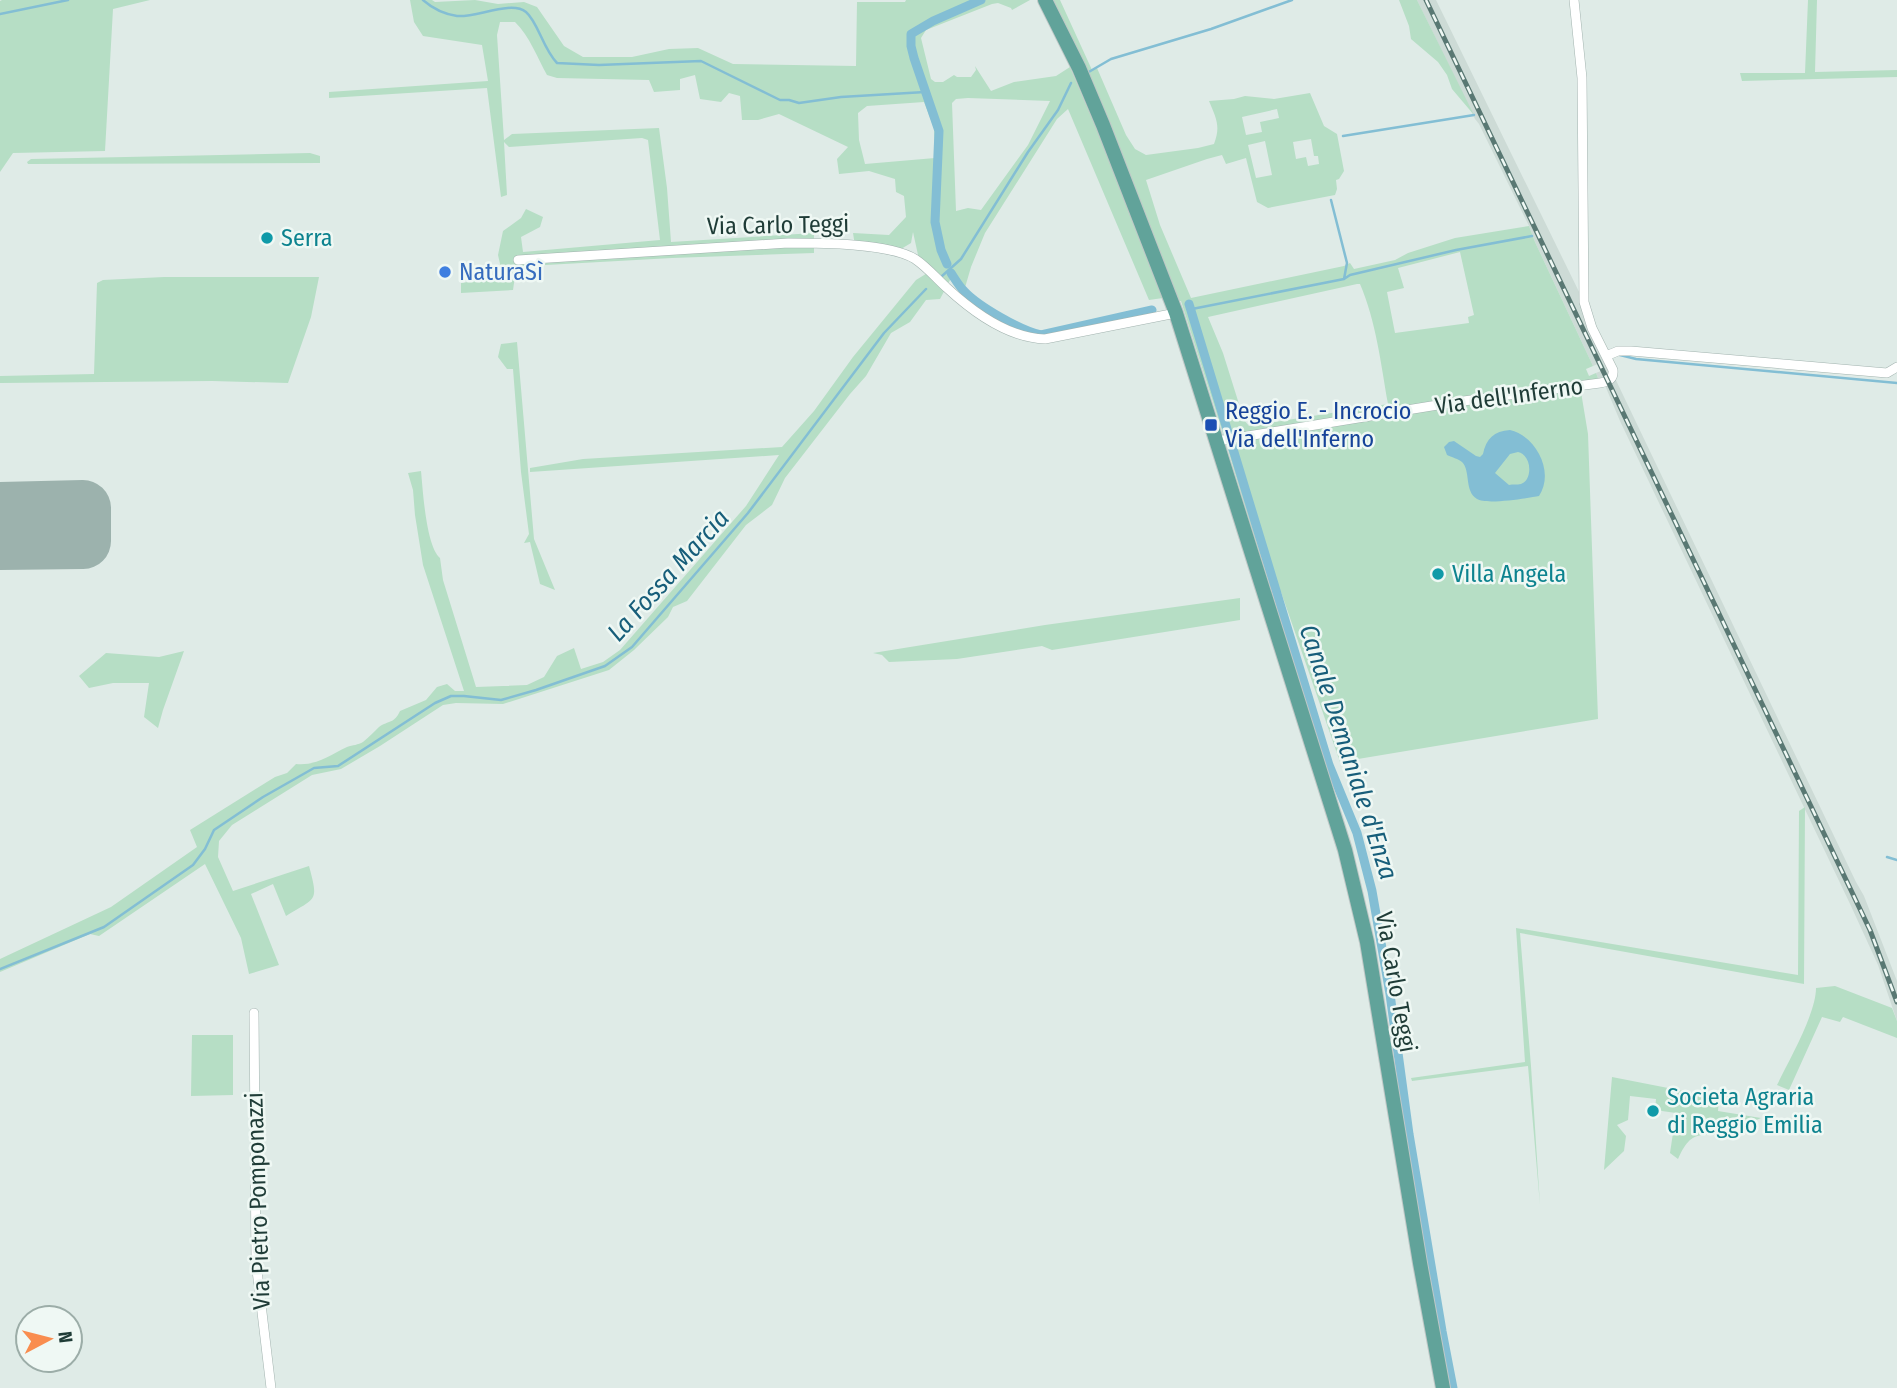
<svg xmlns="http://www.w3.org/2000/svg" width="1897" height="1388" font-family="'Fira Sans Condensed',sans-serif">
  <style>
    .built { fill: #cddbd6 }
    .green { fill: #b6dec5; fill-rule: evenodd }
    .water { fill: #83bed4; fill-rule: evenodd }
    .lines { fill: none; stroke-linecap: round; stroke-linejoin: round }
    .stream { stroke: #83bed4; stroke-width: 2.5 }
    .canal { stroke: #83bed4; stroke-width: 9 }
    .runway { stroke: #9cb2ad; stroke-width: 56 }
    .street-casing { stroke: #a2b3af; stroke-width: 10 }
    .primary-casing { stroke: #c0c8c7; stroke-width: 16 }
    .street { stroke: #fff; stroke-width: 9 }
    .primary { stroke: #61a39a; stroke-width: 14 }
    .rail-casing { stroke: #597873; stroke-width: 5 }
    .rail { stroke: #eff8f4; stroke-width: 2.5; stroke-dasharray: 8; stroke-linecap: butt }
    .culture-dot { fill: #0f9aa8; stroke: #eff8f4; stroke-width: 2.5 }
    .shop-dot { fill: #3f7fe0; stroke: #eff8f4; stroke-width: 2.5 }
    .transit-dot { fill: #1a4fb4; stroke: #eff8f4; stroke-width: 2.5 }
    .labels { text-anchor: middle; stroke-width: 5; stroke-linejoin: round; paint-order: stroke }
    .street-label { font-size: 24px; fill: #1f3c37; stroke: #eff8f4 }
    .culture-label { font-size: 24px; fill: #0d838f; stroke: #eff8f4; text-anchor: start }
    .shop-label { font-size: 24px; fill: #366cbe; stroke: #eff8f4; text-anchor: start }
    .transit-label { font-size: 24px; fill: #164399; stroke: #eff8f4; text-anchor: start }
    .water-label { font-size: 26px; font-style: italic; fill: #175e7a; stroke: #eff8f4 }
  </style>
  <rect width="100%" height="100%" fill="#dfebe7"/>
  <!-- built -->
  <path class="built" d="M 1417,0 L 1436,0 L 1584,302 L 1613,374 L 1856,882 L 1864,896 L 1897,981 L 1897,1021 L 1878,965 L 1851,906 L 1620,421 L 1604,383 L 1600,383 L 1596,373 L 1601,371 L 1598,364 L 1593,366 L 1535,242 L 1529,226 L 1479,124 L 1475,119 Z
    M 95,504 L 93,544 L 0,546 L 0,505 Z"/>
  <!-- green -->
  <path class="green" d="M 2,0 L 150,0 L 113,9 L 105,151 L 13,153 L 0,172 L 0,1 Z
    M 410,0 L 432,0 L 435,2 L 475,0 L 498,4 L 524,2 L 537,7 L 564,46 L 583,57 L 632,57 L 669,49 L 698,48 L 733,64 L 856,66 L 857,2 L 905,2 L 906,0 L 1030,0 L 1012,10 L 1011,8 L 998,3 L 992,4 L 926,30 L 921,38 L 931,79 L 935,82 L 943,82 L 954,75 L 957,77 L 971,77 L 976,70 L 975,66 L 991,91 L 1014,82 L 1056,76 L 1070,67 L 1118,179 L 1163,298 L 1149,300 L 1068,109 L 1057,119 L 985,233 L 971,267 L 964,291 L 951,274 L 950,280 L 940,299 L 926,300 L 910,322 L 891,333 L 866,376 L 850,394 L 785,478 L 772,505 L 746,525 L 687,601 L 673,607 L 668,617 L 634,650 L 609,670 L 503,704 L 456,703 L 443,705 L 380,746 L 341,769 L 312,775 L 232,825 L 219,841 L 218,857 L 233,891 L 309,866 C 319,903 316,897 286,916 L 273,884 L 251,894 L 279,965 L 249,974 L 241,938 L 205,864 L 99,936 L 90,934 L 0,972 L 0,959 L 111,907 L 197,847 L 190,830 L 275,777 L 287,773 L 296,764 C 316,766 330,755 347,747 C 353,745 358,745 363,742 C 369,737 374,732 379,727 C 389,720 394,724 400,711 L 426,700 L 437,687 L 447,684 L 455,691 L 464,691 L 423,565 L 415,515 L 413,490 L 408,473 L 421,471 C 423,491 426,546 440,558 L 443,580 L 476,687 L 527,685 L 544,677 L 557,656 L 574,648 L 581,669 L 603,662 L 620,650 L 746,506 L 779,455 L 530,472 L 530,468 L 583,459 L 782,447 L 814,411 L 853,357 L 916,280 L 929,272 L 920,264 L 913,232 L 911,243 L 896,252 L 855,246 L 853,233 L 889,235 L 906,217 L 904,196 L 896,192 L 895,179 L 869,171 L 839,174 L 837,159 L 848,147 L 779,114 L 758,120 L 742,120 L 740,96 L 729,93 L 721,102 L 700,99 L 695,75 L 680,79 L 680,90 L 654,92 L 649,80 L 557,78 L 547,75 C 537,57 530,37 515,22 L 500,22 L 497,35 L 504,140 L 512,134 L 659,128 L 667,188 L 671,242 L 814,233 L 814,253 L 672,258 L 528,266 L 516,269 L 513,290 L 461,293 L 461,283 L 503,277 L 498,255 L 503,231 L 521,218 L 526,209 L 543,217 L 540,227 L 521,237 L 523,252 L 660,240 L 648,140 L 642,138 L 509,147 L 504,142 L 507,195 L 501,197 L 487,88 L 329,98 L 329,92 L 488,81 L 482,45 L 423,36 L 414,22 ZM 968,98 L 1050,101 L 1028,145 L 981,210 L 968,208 L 956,211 L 952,103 L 956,99 ZM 924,102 L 934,128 L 935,158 L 865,164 L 859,140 L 858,113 L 867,106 Z
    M 1045,0 L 1060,0 L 1092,70 L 1097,68 L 1126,135 L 1135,149 L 1146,155 L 1198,148 L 1214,144 C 1221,126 1216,118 1209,101 L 1234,99 L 1245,96 L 1274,99 L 1310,93 L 1324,126 L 1337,134 L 1344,171 L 1339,179 L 1336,180 L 1337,189 L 1335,195 L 1268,208 L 1257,202 L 1246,158 L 1226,164 L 1222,155 L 1207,159 L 1146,180 L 1160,225 L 1191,298 L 1344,266 L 1350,263 L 1354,269 L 1395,260 L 1408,253 L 1455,238 L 1529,226 L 1535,242 L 1593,366 L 1586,369 L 1589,376 L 1596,373 L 1600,383 L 1573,387 L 1573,392 L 1581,392 L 1588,434 L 1598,719 L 1340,762 L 1281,592 L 1273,592 L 1269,586 L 1225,440 L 1181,301 L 1172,302 ZM 1277,109 L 1279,118 L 1260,122 L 1262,132 L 1246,135 L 1242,117 ZM 1311,139 L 1314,156 L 1318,156 L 1319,164 L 1308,166 L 1306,157 L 1296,159 L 1293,142 ZM 1265,141 L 1272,175 L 1256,178 L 1248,145 ZM 1460,252 L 1474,315 L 1468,317 L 1469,323 L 1395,333 L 1387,292 L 1404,288 L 1398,268 ZM 1357,284 L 1360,284 C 1376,321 1381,364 1388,404 L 1249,426 L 1244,420 L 1223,353 L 1208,317 Z
    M 1399,0 L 1417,0 L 1474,115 L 1452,89 L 1447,75 L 1438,62 L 1411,39 L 1409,26 Z
    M 1808,0 L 1817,0 L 1815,72 L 1897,70 L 1897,77 L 1742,81 L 1740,73 L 1805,73 Z
    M 310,153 L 320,156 L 320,163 L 28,164 L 27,162 L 31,159 Z
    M 164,277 L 319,277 L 311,317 L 288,383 L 212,381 L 0,383 L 0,376 L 94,374 L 97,283 L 103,280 Z
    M 517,342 L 534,539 L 555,590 L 540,584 L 530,542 L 524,543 L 529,534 L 521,472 L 513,369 L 507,369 L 498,357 L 501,344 Z
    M 1240,598 L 1240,620 L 1052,650 L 1042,646 L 957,659 L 889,662 L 882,655 L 873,653 L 1045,625 Z
    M 184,651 L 163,710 L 158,728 L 144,717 L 149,683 L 113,683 L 89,688 L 79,676 L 106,653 L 159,657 Z
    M 1805,807 L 1804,984 L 1520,933 L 1531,1066 L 1540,1205 L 1528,1066 L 1412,1081 L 1411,1078 L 1525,1062 L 1516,928 L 1798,975 L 1799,811 Z
    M 1835,986 L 1892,1008 L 1897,1021 L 1897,1038 L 1843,1017 L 1840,1022 L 1822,1017 L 1789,1090 L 1777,1085 C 1789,1060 1816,1014 1816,988 Z
    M 192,1035 L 233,1035 L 233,1095 L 191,1096 Z
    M 1612,1077 L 1719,1098 L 1718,1111 L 1761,1118 L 1752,1122 L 1719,1118 L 1715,1135 C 1693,1133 1687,1139 1678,1159 L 1670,1153 L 1676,1113 L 1655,1110 L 1656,1099 L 1630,1096 L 1628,1120 L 1617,1125 L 1626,1136 L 1624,1151 L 1604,1170 Z"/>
  <!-- water -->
  <path class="water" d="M 1510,430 C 1536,436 1555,472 1539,496 C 1528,498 1486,505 1477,499 C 1464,491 1471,471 1462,462 C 1459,459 1451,457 1447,455 L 1444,447 L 1449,442 L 1454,441 L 1476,456 L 1480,457 L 1483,454 C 1486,439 1494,431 1510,430 ZM 1518,452 C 1532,455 1533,480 1521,484 C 1517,485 1513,484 1509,485 L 1495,473 L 1510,454 Z"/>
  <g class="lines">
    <!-- stream -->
    <path class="stream" d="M 423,0 C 432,8 444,14 457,16 C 476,18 511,0 526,12 C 538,22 543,49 557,63 L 599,65 L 701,61 L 780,100 L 789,100 L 799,103 L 841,97 L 925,92
      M 0,14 L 68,0
      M 1087,73 L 1111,59 L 1211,29 L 1292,0
      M 1343,136 L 1474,115
      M 942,276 L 961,259 L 1028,152 L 1058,110 L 1071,83
      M 1344,279 L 1350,275 L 1456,250 L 1532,236
      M 1192,309 L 1344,279 L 1347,263 L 1331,200
      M 1620,355 L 1636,359 L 1897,383
      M 1887,857 L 1897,860
      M 0,969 L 104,927 L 193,865 L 205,849 L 214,830 L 263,797 L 314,768 L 338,766 L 435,703 L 451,696 L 464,696 L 501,700 L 536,690 L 605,666 L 632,647 L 748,513 L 884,333 L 926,289"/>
    <!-- canal -->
    <path class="canal" d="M 947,264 L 941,250 L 935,222 L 939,131 L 914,58 L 911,46 L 911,34 L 933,21 L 981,0
      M 951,273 C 955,279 959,286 964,291 C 978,306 1021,331 1041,335 L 1152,310
      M 1189,304 L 1329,765 L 1357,833 L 1372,891 L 1390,994 L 1409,1134 L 1442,1331 L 1453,1388"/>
    <!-- runway -->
    <path class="runway" d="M 0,510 L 83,508 L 83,541 L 0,542"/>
    <defs>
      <path id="street" d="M 518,260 L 788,243 C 819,243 889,243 915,259 C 927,267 937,279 947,288 C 973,312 1009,338 1045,339 L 1176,313
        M 1606,356 L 1618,351 L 1631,351 L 1887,373 L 1897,367
        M 1217,441 L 1456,402 L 1600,383 C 1608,382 1614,379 1613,370 L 1592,328 L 1584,302 L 1582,78 L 1574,0
        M 254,1013 L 256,1262 L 271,1388"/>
      <path id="primary" d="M 1045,0 L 1079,68 L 1103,125 L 1176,313 L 1345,850 L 1367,942 L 1420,1263 L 1443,1388"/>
    </defs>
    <!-- street casing -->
    <use href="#street" class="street-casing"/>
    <!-- primary casing -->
    <use href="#primary" class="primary-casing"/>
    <!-- street -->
    <use href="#street" class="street"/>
    <!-- primary -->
    <use href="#primary" class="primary"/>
    <defs>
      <path id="rail" d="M 1426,0 L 1870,930 L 1897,1002"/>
    </defs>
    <!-- rail casing -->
    <use href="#rail" class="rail-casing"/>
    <!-- rail -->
    <use href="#rail" class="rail"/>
  </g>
  <!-- markers -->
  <g class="culture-dot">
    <circle cx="267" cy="238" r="7"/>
    <circle cx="1438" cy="574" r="7"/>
    <circle cx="1653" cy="1111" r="7"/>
  </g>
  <circle class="shop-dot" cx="445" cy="272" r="7"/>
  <rect class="transit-dot" x="1204" y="418" width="14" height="14" rx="3.5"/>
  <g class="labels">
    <!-- street labels -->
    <g class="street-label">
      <text transform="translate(778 225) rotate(-1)" y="8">Via Carlo Teggi</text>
      <text transform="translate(1509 396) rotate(-8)" y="8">Via dell'Inferno</text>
      <text transform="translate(1396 982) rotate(80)" y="8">Via Carlo Teggi</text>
      <text transform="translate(258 1201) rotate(-92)" y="8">Via Pietro Pomponazzi</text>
    </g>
    <!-- culture labels -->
    <g class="culture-label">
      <text x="281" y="246">Serra</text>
      <text x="1452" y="582">Villa Angela</text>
      <text x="1667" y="1105">Societa Agraria<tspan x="1667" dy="28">di Reggio Emilia</tspan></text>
    </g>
    <!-- shop labels -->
    <g class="shop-label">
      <text x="459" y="280">NaturaSì</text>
    </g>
    <!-- transit labels -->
    <g class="transit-label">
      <text x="1225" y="419">Reggio E. - Incrocio<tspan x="1225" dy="28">Via dell'Inferno</tspan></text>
    </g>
    <!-- water labels -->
    <g class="water-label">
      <text transform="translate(668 575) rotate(-48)" y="9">La Fossa Marcia</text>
      <text transform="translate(1349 752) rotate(72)" y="9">Canale Demaniale d'Enza</text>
    </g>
  </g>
  <!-- north arrow -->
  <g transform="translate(49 1339) rotate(83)"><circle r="33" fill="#eff8f4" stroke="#9cada8" stroke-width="2"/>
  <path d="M0-5L12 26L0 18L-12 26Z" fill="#f98d4f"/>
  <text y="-10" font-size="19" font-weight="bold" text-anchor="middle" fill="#1f3c37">N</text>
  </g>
</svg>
